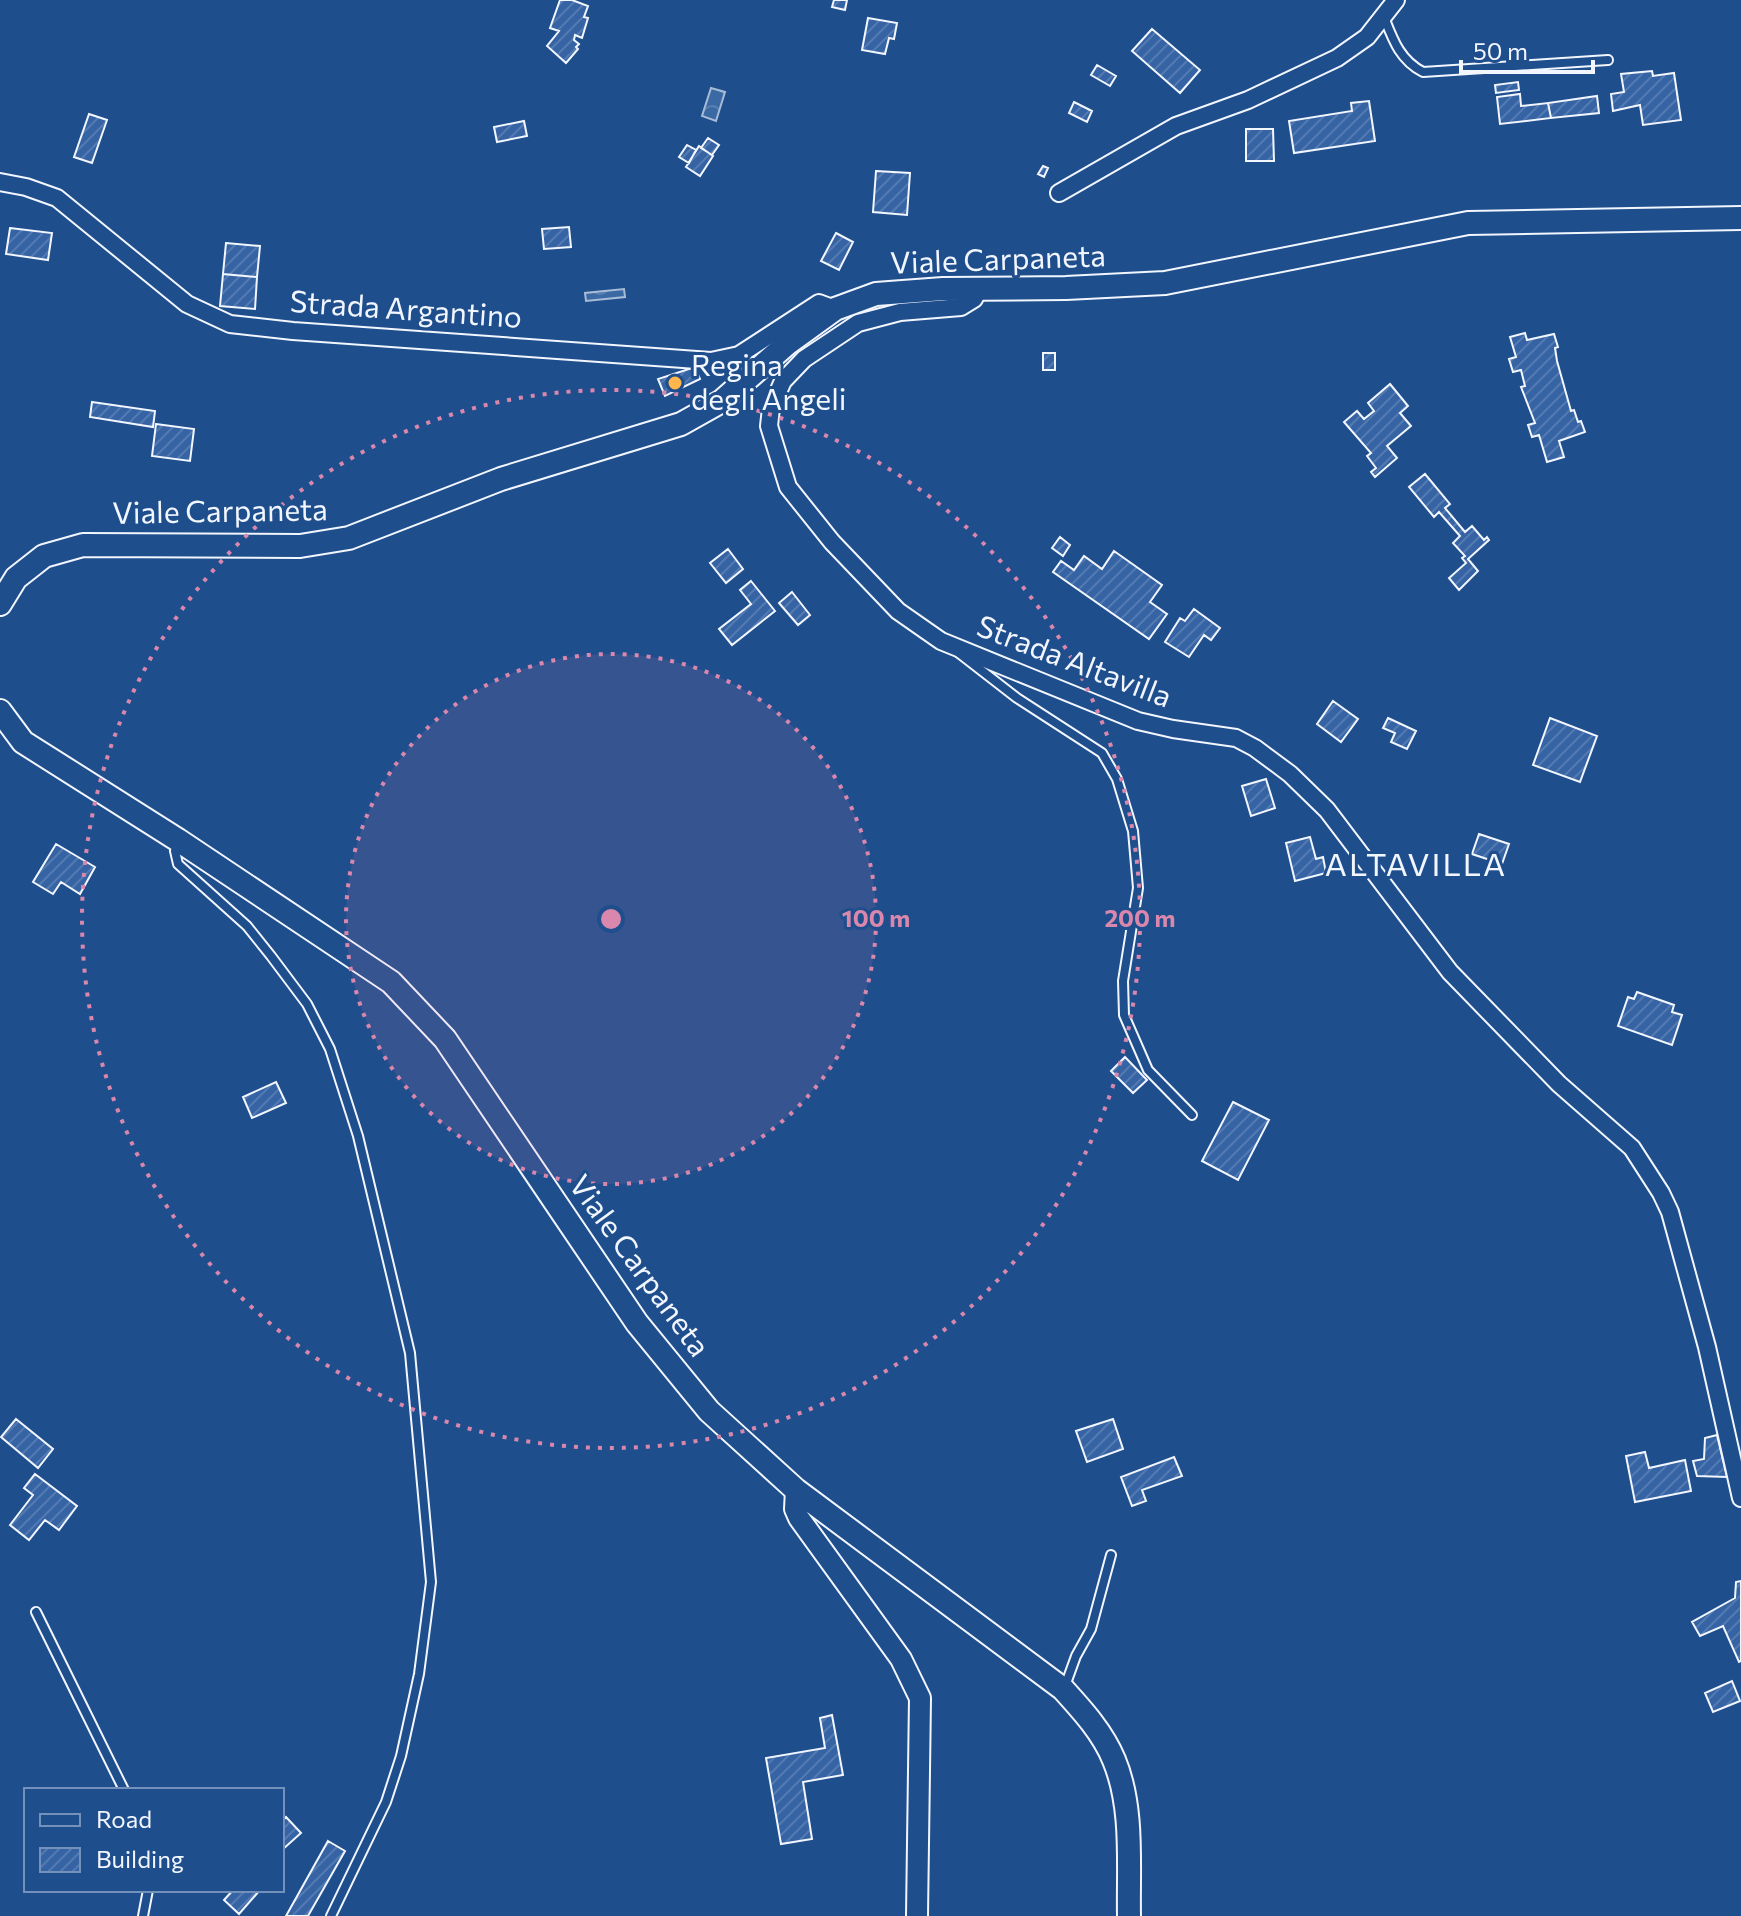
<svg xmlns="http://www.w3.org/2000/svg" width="1741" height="1916" font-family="Commissioner,sans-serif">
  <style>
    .water { fill: url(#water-waves); stroke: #a8bbd7; stroke-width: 2 }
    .building { fill: url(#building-hatch); stroke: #f2f6ff; stroke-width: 2 }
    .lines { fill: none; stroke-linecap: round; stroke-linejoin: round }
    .service-casing { stroke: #f2f6ff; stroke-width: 12 }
    .minor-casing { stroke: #f2f6ff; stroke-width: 20 }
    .tertiary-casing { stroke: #f2f6ff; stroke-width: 24 }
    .secondary-casing { stroke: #f2f6ff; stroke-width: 26 }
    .service { stroke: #1f4e8c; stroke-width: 8 }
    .minor { stroke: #1f4e8c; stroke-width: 16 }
    .tertiary { stroke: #1f4e8c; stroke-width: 20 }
    .secondary { stroke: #1f4e8c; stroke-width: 22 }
    .ring { fill: none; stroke: #da87ad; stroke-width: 4; stroke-dasharray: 4 8 }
    .poi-dot { fill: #ffb74d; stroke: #1f4e8c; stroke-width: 3 }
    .labels { text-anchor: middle; stroke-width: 6; stroke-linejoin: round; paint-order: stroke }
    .street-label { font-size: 30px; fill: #f2f6ff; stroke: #1f4e8c }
    .poi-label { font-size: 30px; fill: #f2f6ff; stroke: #1f4e8c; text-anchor: start }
    .neighbourhood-label { font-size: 32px; letter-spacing: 2px; fill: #f2f6ff; stroke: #1f4e8c }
    .centre { fill: #da87ad; stroke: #1f4e8c; stroke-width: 4 }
    .ring-label { font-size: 24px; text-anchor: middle; font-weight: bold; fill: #da87ad; stroke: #1f4e8c; stroke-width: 6; stroke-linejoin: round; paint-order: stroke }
  </style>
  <defs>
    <pattern id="water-waves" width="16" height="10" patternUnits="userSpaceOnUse" patternTransform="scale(2)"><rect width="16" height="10" fill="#3b69a3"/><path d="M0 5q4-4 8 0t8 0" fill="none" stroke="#587fb1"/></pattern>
    <pattern id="building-hatch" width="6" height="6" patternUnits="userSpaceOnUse" patternTransform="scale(2)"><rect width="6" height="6" fill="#3563a3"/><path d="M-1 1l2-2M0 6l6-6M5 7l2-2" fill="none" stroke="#537ab1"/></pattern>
  </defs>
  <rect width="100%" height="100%" fill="#1f4e8c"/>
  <!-- water -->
  <path class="water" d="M 711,88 L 725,92 L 716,121 L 702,116 Z
    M 624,289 L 625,297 L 586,301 L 585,293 Z"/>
  <!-- building -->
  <path class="building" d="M 560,0 L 572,0 L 588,6 L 584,17 L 588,18 L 582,38 L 575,35 L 574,40 L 579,44 L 576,47 L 578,49 L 566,63 L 547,46 L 559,31 L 550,28 Z
    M 834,0 L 847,0 L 845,10 L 832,7 Z
    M 868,18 L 897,23 L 894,39 L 889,38 L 885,54 L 862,50 Z
    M 1152,29 L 1200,70 L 1180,93 L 1132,51 Z
    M 1097,65 L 1116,76 L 1110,86 L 1091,75 Z
    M 1652,71 L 1653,76 L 1674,73 L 1681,120 L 1643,125 L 1640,105 L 1613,111 L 1611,94 L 1624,92 L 1621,74 Z
    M 1518,82 L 1519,90 L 1496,93 L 1495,85 Z
    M 1520,94 L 1521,106 L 1548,103 L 1551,118 L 1500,124 L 1497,97 Z
    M 1597,96 L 1599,113 L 1551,118 L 1548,103 Z
    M 1369,101 L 1375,141 L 1294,153 L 1289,121 L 1352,111 L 1351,103 Z
    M 1074,102 L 1092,111 L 1087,122 L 1069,113 Z
    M 89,114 L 107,120 L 92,163 L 74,157 Z
    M 524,121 L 527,136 L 497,142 L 494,127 Z
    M 1246,129 L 1273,129 L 1274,161 L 1246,161 Z
    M 708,138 L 719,145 L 712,155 L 701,148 Z
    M 687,145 L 696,150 L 689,163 L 679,157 Z
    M 699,146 L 713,156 L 700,176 L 686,167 Z
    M 1043,166 L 1048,168 L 1044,177 L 1038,174 Z
    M 876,171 L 910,173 L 907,215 L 873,212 Z
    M 569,227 L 571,247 L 544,249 L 542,229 Z
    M 10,228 L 52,233 L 48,260 L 6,254 Z
    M 836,233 L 853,242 L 839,270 L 821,261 Z
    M 226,243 L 260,246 L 257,277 L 223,274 Z
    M 223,274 L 257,277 L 255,309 L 220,306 Z
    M 1525,333 L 1527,340 L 1554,334 L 1558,347 L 1555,348 L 1557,361 L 1571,411 L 1574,410 L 1578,422 L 1581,421 L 1585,432 L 1559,441 L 1564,457 L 1547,462 L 1539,435 L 1532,437 L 1528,425 L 1535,423 L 1521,387 L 1525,386 L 1521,370 L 1513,372 L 1509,359 L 1516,357 L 1510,337 Z
    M 1043,353 L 1055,353 L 1055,370 L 1043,370 Z
    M 695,367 L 700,379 L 665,396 L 658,379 Z
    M 1390,384 L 1408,406 L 1400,413 L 1411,426 L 1387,446 L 1397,458 L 1375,477 L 1371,472 L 1376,468 L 1367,456 L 1371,453 L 1344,422 L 1357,411 L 1364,419 L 1374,411 L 1368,403 Z
    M 92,402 L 155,411 L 153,427 L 90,417 Z
    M 156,424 L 194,429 L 190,461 L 152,456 Z
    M 1425,474 L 1450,504 L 1445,508 L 1465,532 L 1472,526 L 1484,540 L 1487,537 L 1489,540 L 1468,559 L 1478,571 L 1459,590 L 1449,578 L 1466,563 L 1462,558 L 1465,556 L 1453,543 L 1460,536 L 1439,512 L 1434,517 L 1409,487 Z
    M 1060,537 L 1070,545 L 1063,556 L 1052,548 Z
    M 728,549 L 743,569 L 726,583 L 710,563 Z
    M 1114,551 L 1162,585 L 1150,602 L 1167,614 L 1149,639 L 1053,572 L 1061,561 L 1074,570 L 1084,556 L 1102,569 Z
    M 751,581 L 775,611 L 732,645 L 719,629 L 751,604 L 740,590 Z
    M 792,592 L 810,615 L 798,625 L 779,603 Z
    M 1194,609 L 1220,628 L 1211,640 L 1204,635 L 1189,657 L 1165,642 L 1180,618 L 1185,621 Z
    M 1333,701 L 1358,719 L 1341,742 L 1317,724 Z
    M 1388,718 L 1416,731 L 1407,749 L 1391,742 L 1395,733 L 1383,728 Z
    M 1550,718 L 1597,736 L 1580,782 L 1533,765 Z
    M 1266,779 L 1275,808 L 1251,816 L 1242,786 Z
    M 1479,834 L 1509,844 L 1502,864 L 1472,854 Z
    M 1310,837 L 1316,859 L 1323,857 L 1326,873 L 1295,881 L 1286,843 Z
    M 56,844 L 95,867 L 80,894 L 61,882 L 53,894 L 33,882 Z
    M 1637,992 L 1674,1005 L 1672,1012 L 1682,1015 L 1672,1045 L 1618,1026 L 1628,997 L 1634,999 Z
    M 1125,1057 L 1147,1080 L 1133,1093 L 1111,1071 Z
    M 276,1082 L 286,1103 L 252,1118 L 243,1097 Z
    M 1233,1102 L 1269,1120 L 1238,1180 L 1202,1161 Z
    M 16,1419 L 53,1449 L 38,1468 L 1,1437 Z
    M 1113,1419 L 1123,1449 L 1087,1462 L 1076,1431 Z
    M 1717,1435 L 1727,1477 L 1697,1476 L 1693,1461 L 1704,1459 L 1705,1438 Z
    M 1645,1452 L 1649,1468 L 1685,1460 L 1691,1491 L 1635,1502 L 1626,1456 Z
    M 1174,1457 L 1182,1476 L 1142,1490 L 1146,1501 L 1132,1506 L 1121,1477 Z
    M 35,1474 L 77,1506 L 59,1530 L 45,1520 L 29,1540 L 10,1525 L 33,1495 L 24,1488 Z
    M 1741,1581 L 1741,1661 L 1739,1662 L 1723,1626 L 1700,1636 L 1692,1622 L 1735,1598 L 1736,1582 Z
    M 1732,1681 L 1740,1701 L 1713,1712 L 1705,1693 Z
    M 832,1715 L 843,1775 L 803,1782 L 812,1839 L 781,1844 L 766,1758 L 825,1748 L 820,1718 Z
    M 286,1817 L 301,1833 L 282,1850 L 282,1821 Z
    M 328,1841 L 345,1851 L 308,1916 L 286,1916 Z
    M 233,1890 L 260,1890 L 239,1914 L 224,1900 Z"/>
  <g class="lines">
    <defs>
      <path id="service" d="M 1384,17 C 1393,40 1400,60 1423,72 L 1608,60
        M 959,653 L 1017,698 L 1102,753 L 1117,779 L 1133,831 L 1138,888 L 1123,981 L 1124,1015 L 1148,1070 L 1192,1115
        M 178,841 L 175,851 L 178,864 L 247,926 L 271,956 L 307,1004 L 330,1049 L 358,1136 L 410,1353 L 431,1582 L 419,1674 L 401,1756 L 386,1802 L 331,1916
        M 36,1612 L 124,1790
        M 1064,1689 L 1076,1656 L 1091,1629 L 1111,1555
        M 143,1916 L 148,1890"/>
      <path id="minor" d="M 0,182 L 26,187 L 57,198 L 187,304 L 230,324 L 293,331 L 711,361 L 739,355 L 819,303 L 835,309
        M 1059,193 L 1176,126 L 1248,100 L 1337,58 L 1367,37 L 1396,0
        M 980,288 L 974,299 L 961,307 L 900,312 L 858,323 L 804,359 L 783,381 L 771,408 L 769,426 L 788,487 L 832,542 L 898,611 L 941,641 L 1138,721 L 1173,729 L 1236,738 L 1255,748 L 1290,774 L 1327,810 L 1450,972 L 1559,1084 L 1632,1148 L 1661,1193 L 1670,1212 L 1707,1347 L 1741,1498"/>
      <path id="tertiary" d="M 796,1490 L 795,1509 L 799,1518 L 901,1659 L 920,1698 L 917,1916"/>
      <path id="secondary" d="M 0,604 L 16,578 L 44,556 L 83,545 L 300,546 L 349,538 L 501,479 L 681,424 L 722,401 L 788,343 L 835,309 L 876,294 L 943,289 L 1066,288 L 1165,283 L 1468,223 L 1741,218
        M 0,711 L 23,742 L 178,840 L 391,982 L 445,1039 L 637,1323 L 709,1411 L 796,1490 L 1063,1689 C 1083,1711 1103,1733 1114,1760 C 1134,1808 1128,1866 1129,1916"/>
    </defs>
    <!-- service casing -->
    <use href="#service" class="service-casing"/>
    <!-- minor casing -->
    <use href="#minor" class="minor-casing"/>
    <!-- tertiary casing -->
    <use href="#tertiary" class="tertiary-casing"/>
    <!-- secondary casing -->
    <use href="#secondary" class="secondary-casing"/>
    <!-- service -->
    <use href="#service" class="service"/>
    <!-- minor -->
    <use href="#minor" class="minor"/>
    <!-- tertiary -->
    <use href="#tertiary" class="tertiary"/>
    <!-- secondary -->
    <use href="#secondary" class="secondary"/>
  </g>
  <!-- distance rings -->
  <circle cx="611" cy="919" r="265" fill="#da87ad" fill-opacity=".12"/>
  <g class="ring">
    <circle cx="611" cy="919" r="265"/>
    <circle cx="611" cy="919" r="529"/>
  </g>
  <!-- markers -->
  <circle class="poi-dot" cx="675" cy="383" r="8"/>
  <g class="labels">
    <!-- street labels -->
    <g class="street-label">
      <text transform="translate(998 260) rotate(-2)" y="10">Viale Carpaneta</text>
      <text transform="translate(406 310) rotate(4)" y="10">Strada Argantino</text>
      <text transform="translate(220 512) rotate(-1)" y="10">Viale Carpaneta</text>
      <text transform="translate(1074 662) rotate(21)" y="10">Strada Altavilla</text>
      <text transform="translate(639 1266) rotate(54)" y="10">Viale Carpaneta</text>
    </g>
    <!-- poi labels -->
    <g class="poi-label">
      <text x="691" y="376">Regina<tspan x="691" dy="34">degli Angeli</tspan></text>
    </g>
    <!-- neighbourhood labels -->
    <g class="neighbourhood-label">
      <text x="1416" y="876">ALTAVILLA</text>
    </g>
  </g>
  <circle cx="611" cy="919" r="12" class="centre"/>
  <g class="ring-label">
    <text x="876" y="927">100 m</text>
    <text x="1140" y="927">200 m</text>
  </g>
  <!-- legend -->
  <rect x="24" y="1788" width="260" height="104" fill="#1f4e8c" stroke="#7391ba" stroke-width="2"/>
  <rect x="40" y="1814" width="40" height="12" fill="#1f4e8c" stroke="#7391ba" stroke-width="2"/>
  <text x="96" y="1828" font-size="24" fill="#f2f6ff">Road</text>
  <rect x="40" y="1848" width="40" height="24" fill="url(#building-hatch)" stroke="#7391ba" stroke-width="2"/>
  <text x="96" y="1868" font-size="24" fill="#f2f6ff">Building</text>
  <!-- scale -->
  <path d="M1461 60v12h132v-12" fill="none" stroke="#f2f6ff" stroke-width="4"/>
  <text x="1473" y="60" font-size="24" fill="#f2f6ff" stroke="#1f4e8c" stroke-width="6" paint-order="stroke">50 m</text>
</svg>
